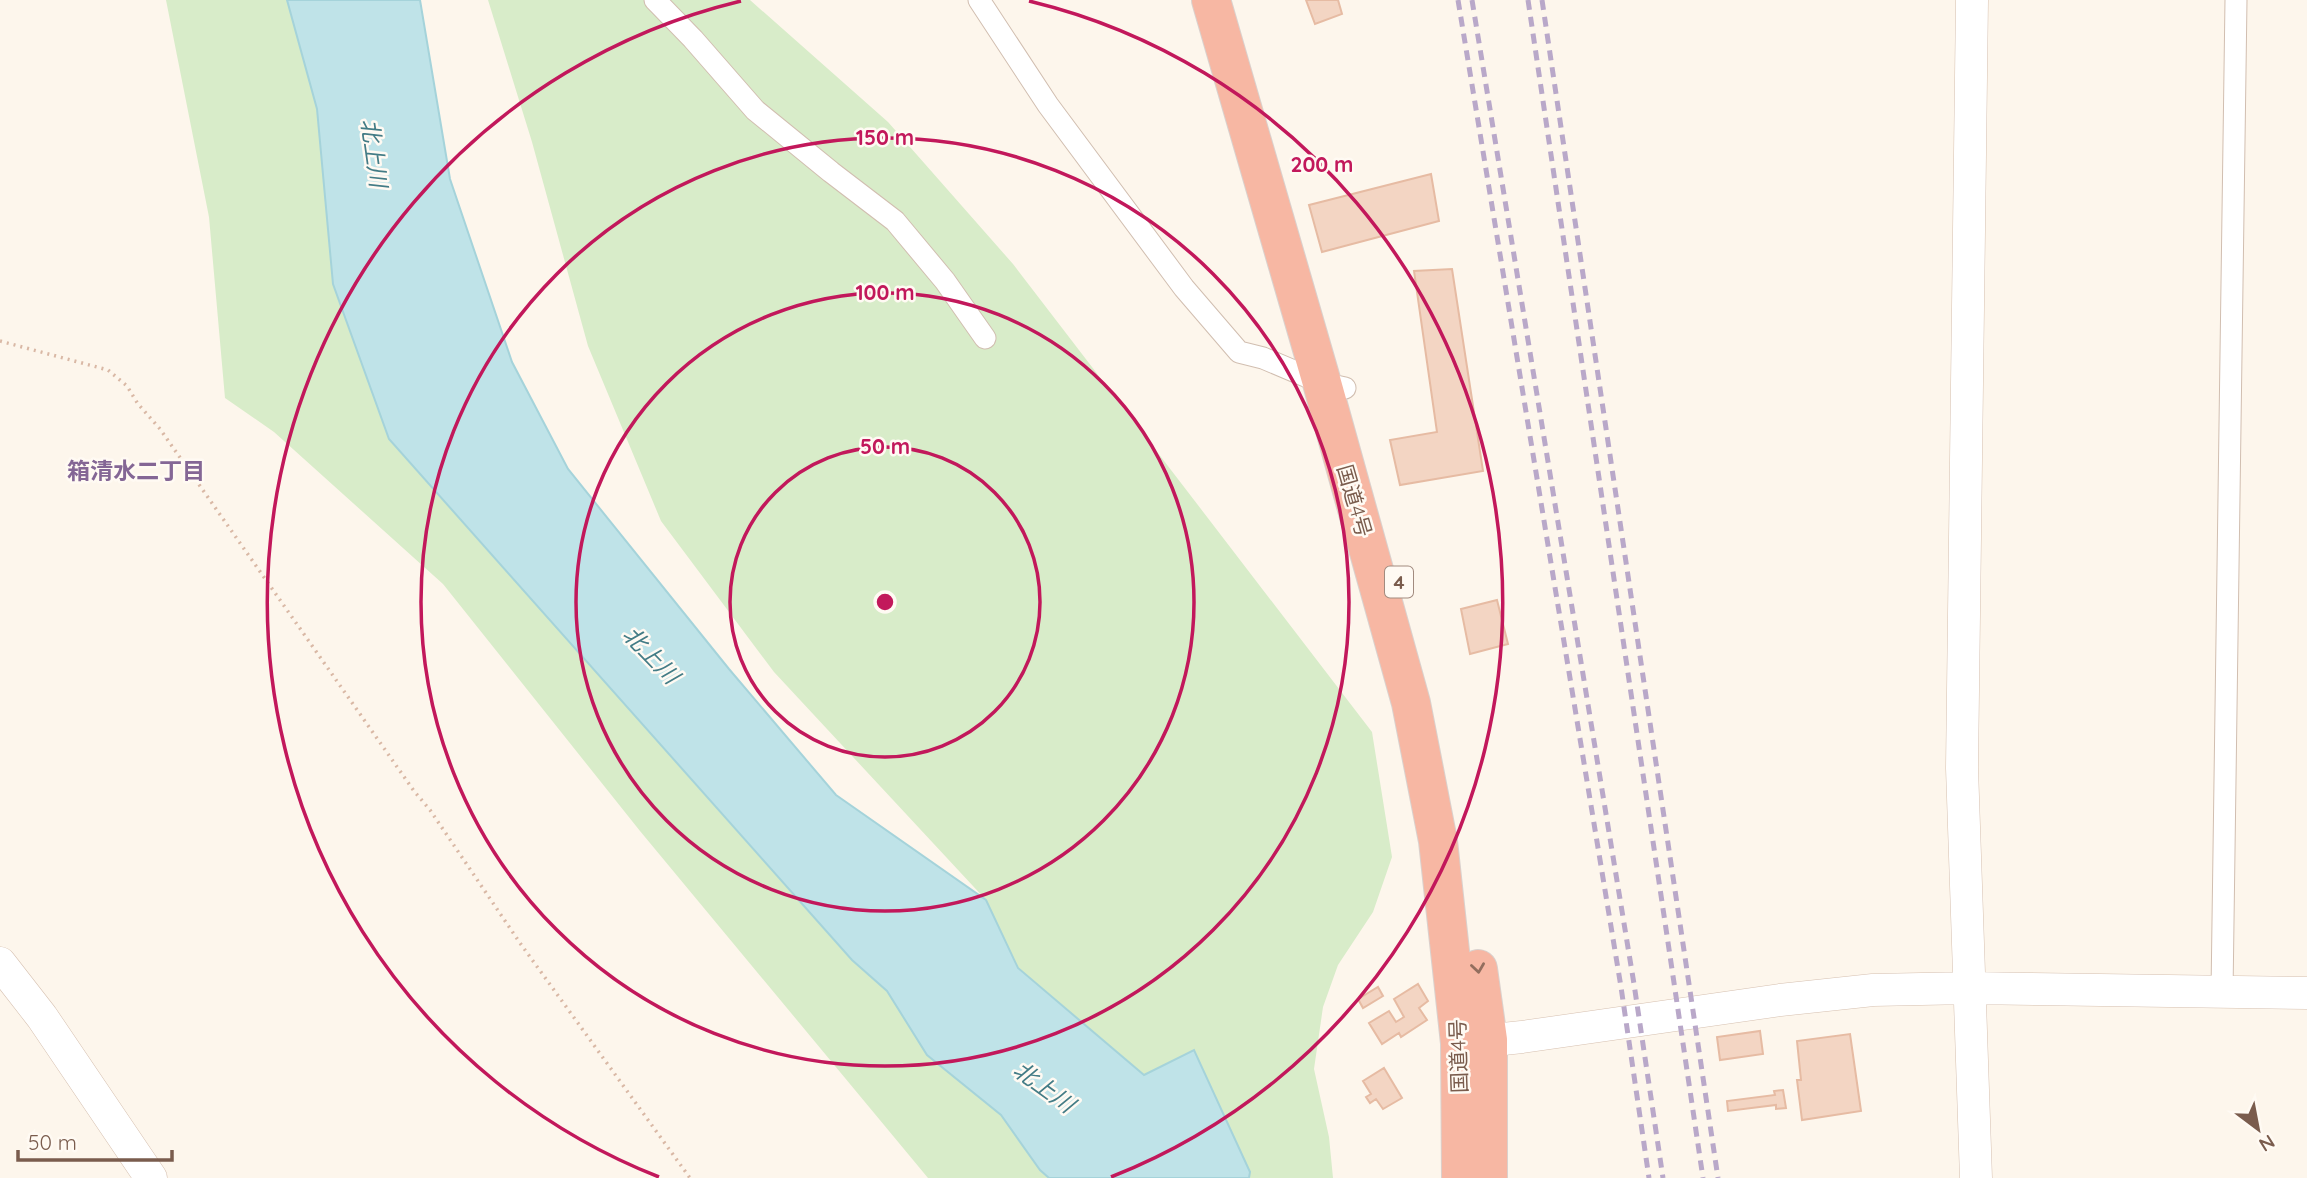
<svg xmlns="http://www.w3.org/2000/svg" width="2307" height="1178" font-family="Quicksand,'Noto Sans JP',sans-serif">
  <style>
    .green { fill: #d8ecc9 }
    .water { fill: #bfe3e8; stroke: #a5d3da; stroke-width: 2 }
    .building { fill: #f3d5c3; stroke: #e6bba3; stroke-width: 2 }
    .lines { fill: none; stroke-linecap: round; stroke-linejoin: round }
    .street-casing { stroke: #d1beb0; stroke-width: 23 }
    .secondary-casing { stroke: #d6c0b0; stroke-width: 33 }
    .highway-casing { stroke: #dad1cd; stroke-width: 40 }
    .path { stroke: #d9b8a5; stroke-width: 3.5; stroke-dasharray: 2 5; stroke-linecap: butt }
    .street { stroke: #fff; stroke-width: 21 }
    .secondary { stroke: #fff; stroke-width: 32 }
    .highway { stroke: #f7b7a3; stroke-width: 38 }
    .rail { stroke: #b9a8c9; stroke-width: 5; stroke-dasharray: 10 7; stroke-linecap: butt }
    .oneway { stroke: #936e5e }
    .ring { fill: none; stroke: #c2185b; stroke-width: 3.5 }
    .labels { text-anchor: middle; stroke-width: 5; stroke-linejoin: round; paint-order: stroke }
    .shield { fill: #fffaf3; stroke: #a28b7f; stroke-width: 2 }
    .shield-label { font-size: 19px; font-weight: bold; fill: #7a5c4d }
    .street-label { font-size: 21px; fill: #7a5c4d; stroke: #fffaf3 }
    .water-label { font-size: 23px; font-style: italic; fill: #437c86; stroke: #fffaf3 }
    .neighbourhood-label { font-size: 23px; font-weight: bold; fill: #846695; stroke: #fffaf3 }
    .centre { fill: #c2185b; stroke: #fffaf3; stroke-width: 3.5 }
    .ring-label { font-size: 21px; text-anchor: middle; font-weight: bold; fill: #c2185b; stroke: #fffaf3; stroke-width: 5; stroke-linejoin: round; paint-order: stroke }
  </style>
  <rect width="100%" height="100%" fill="#fdf6ec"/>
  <!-- green -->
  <path class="green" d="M 166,0 L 287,0 L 317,109 L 333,284 L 389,439 L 852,960 L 887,991 L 927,1055 L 1001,1115 L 1040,1170 L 1049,1178 L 928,1178 L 640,831 L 443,584 L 274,432 L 225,398 L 209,217 Z
    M 488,0 L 750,0 L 888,122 L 1013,264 L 1372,732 L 1392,857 L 1373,912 L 1338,965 L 1323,1007 L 1314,1069 L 1329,1137 L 1333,1178 L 1249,1178 L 1250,1172 L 1144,1075 L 1018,968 L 986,900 L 774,672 L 661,521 L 588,346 L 532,142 Z"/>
  <!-- water -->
  <path class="water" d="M 287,0 L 420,0 L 450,179 L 512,362 L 568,469 L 729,669 L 836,795 L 986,900 L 1018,968 L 1144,1075 L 1194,1050 L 1250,1172 L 1249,1178 L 1049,1178 L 1040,1170 L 1001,1115 L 927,1055 L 887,991 L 852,960 L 389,439 L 333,284 L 317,109 Z"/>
  <!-- building -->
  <path class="building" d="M 1306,0 L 1338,0 L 1342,14 L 1315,24 Z
    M 1431,174 L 1439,221 L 1322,252 L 1309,205 Z
    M 1452,269 L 1483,471 L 1400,485 L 1390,440 L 1437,432 L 1414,271 Z
    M 1497,600 L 1508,644 L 1470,654 L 1461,609 Z
    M 1418,984 L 1428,1001 L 1419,1008 L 1427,1020 L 1401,1037 L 1399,1033 L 1382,1044 L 1369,1023 L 1389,1011 L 1396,1022 L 1404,1017 L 1394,999 Z
    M 1378,987 L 1383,996 L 1363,1008 L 1358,999 Z
    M 1760,1031 L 1763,1054 L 1720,1060 L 1717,1037 Z
    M 1850,1034 L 1861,1111 L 1802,1120 L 1797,1080 L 1801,1080 L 1797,1041 Z
    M 1384,1068 L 1402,1098 L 1383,1109 L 1376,1099 L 1370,1103 L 1366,1097 L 1371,1094 L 1363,1081 Z
    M 1783,1090 L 1786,1108 L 1776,1109 L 1776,1105 L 1728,1111 L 1727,1101 L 1775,1095 L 1774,1091 Z"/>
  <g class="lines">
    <defs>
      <path id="street" d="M 655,0 L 693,39 L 755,110 L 831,172 L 895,221 L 945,281 L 985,338
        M 979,0 L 1048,105 L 1184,288 L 1239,352 L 1263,358 L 1322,383 L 1345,388
        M 2222,993 L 2236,0"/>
      <path id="secondary" d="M 1972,0 L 1962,768 L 1976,1178
        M 0,963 L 42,1017 L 151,1178
        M 1465,1043 L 1522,1037 L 1780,1000 L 1873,990 L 1969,988 L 2307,993"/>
      <path id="highway" d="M 1211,0 L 1322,383 L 1411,703 L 1438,841 L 1460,1043 L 1461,1178
        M 1478,969 L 1488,1040 L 1488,1178"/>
    </defs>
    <!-- street casing -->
    <use href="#street" class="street-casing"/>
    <!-- secondary casing -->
    <use href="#secondary" class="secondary-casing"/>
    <!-- highway casing -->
    <use href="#highway" class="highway-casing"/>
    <!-- path -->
    <path class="path" d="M 0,341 L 108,370 L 127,386 L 138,404 L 160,429 L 414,791 L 430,810 L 520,943 L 690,1178"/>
    <!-- street -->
    <use href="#street" class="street"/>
    <!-- secondary -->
    <use href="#secondary" class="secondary"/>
    <!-- highway -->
    <use href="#highway" class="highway"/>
    <!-- rail -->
    <path class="rail" d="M 1458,0 L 1621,987 L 1649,1178
      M 1472,0 L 1634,984 L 1663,1178
      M 1528,0 L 1703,1178
      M 1542,0 L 1718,1178"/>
  </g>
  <!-- one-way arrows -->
  <defs><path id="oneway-chevron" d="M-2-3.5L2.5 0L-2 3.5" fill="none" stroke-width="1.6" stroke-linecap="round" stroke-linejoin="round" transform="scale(1.75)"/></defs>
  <use class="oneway" href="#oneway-chevron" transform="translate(1478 968) rotate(82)"/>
  <!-- distance rings -->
  <g class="ring">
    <circle cx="885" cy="602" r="155"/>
    <circle cx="885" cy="602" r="309"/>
    <circle cx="885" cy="602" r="464"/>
    <path d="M659 1177A618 618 0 0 1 741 1M1029 1A618 618 0 0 1 1111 1177"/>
  </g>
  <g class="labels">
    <!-- shield labels -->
    <rect class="shield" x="1385" y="566.5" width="28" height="31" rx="5"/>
    <g class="shield-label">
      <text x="1399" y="589">4</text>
    </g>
    <!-- street labels -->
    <g class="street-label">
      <text transform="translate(1354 501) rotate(74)" y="7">国道4号</text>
      <text transform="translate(1459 1056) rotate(-92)" y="7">国道4号</text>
    </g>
    <!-- water labels -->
    <g class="water-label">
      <text transform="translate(374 153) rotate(82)" y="8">北上川</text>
      <text transform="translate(651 655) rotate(46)" y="8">北上川</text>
      <text transform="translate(1044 1087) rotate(36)" y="8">北上川</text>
    </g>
    <!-- neighbourhood labels -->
    <g class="neighbourhood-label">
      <text x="136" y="479">箱清水二丁目</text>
    </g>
  </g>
  <circle cx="885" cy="602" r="10" class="centre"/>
  <g class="ring-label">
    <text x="885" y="145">150 m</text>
    <text x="1322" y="172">200 m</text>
    <text x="885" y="300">100 m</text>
    <text x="885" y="454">50 m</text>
  </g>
  <!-- north arrow -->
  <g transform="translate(2258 1129) rotate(148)" stroke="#fffaf3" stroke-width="5" paint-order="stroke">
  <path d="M0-5L12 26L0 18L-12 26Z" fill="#7a5c4d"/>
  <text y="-10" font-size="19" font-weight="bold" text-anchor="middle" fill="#7a5c4d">N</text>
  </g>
  <!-- scale -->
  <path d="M18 1150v10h154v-10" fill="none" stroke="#7a5c4d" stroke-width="3.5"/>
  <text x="28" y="1150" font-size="21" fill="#7a5c4d" stroke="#fffaf3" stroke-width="5" paint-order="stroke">50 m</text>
</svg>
